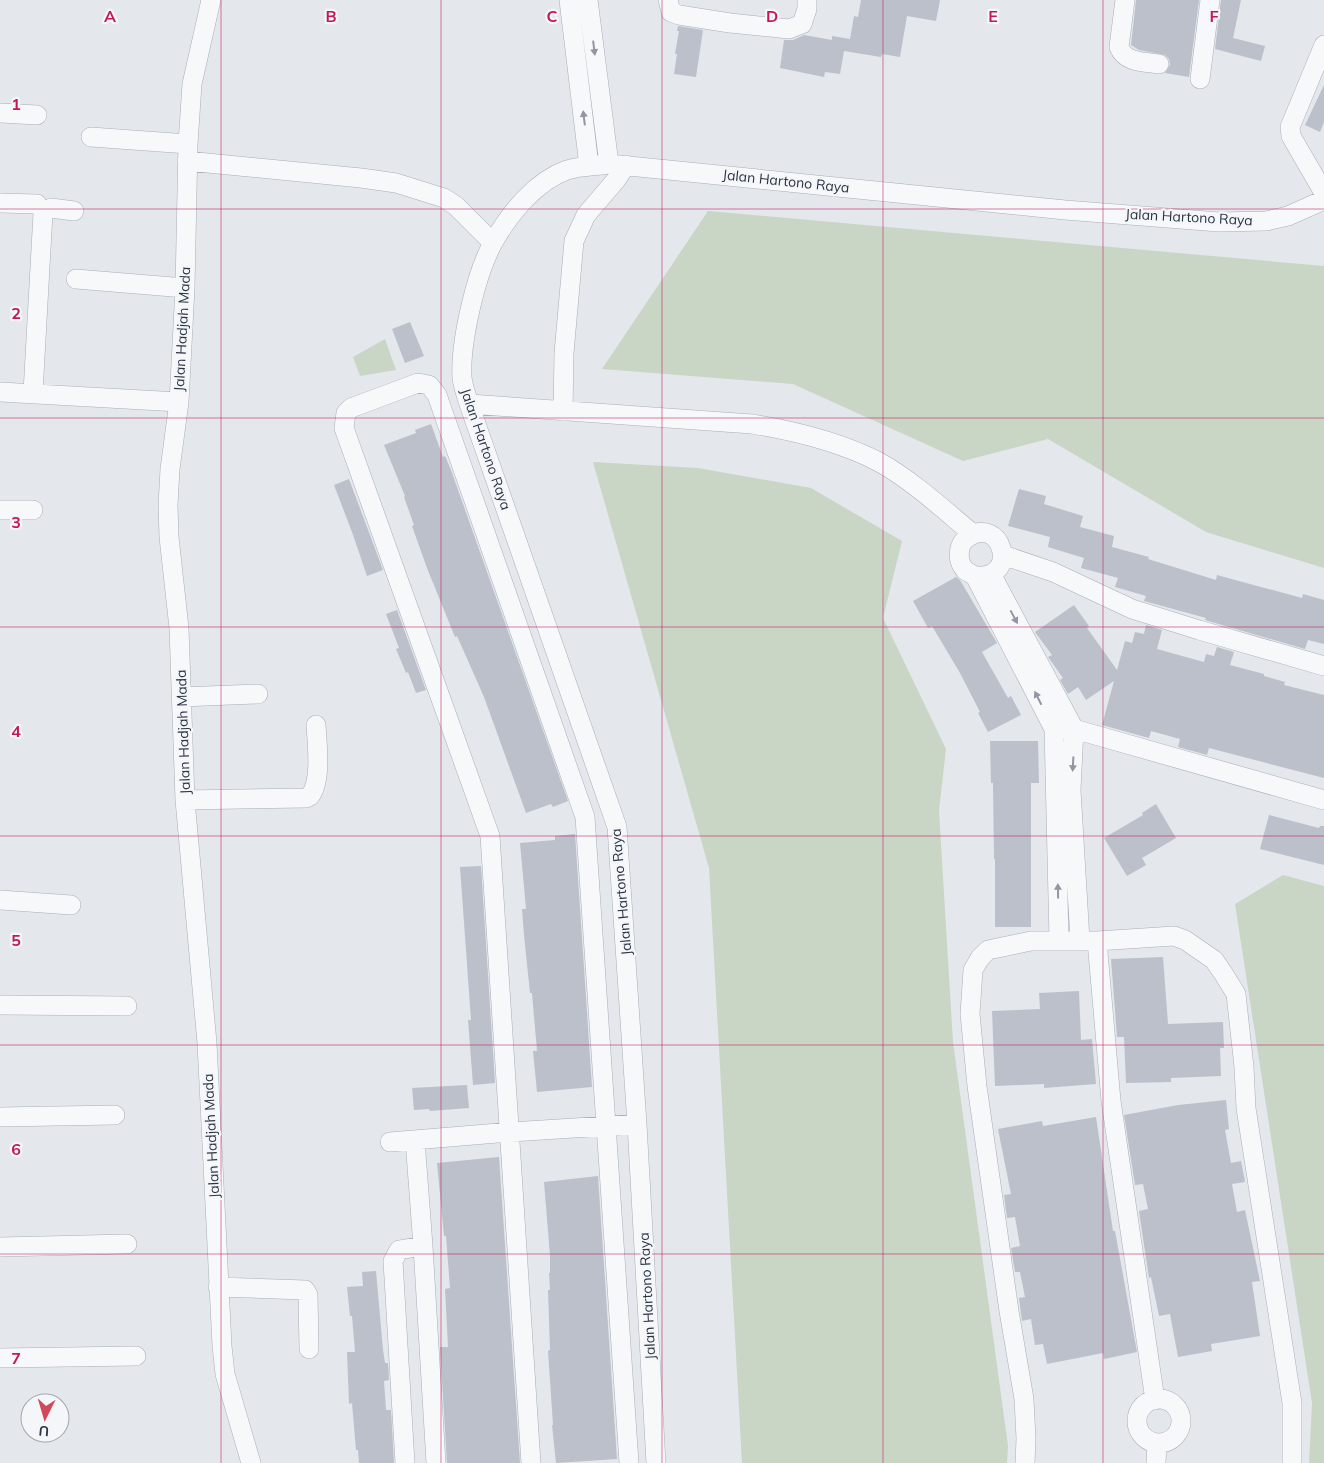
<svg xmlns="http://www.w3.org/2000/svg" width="1324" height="1463" font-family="Mulish,sans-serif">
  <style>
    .green { fill: #c9d6c5 }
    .building { fill: #bbc0ca }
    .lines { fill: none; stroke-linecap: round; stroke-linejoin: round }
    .minor-casing { stroke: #a9aeb7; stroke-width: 20 }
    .minor { stroke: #f7f8fa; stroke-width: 19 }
    .oneway { fill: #9196a0 }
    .grid { fill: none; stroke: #c2185b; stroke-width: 1; stroke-opacity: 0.55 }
    .labels { text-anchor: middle; stroke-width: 4.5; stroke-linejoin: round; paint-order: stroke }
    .street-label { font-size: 14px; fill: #2b3445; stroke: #f4f6f9 }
    .grid-label { font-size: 16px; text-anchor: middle; font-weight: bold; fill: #c2185b; stroke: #f4f6f9; stroke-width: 4.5; stroke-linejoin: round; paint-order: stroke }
  </style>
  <rect width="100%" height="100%" fill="#e4e7ec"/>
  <!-- green -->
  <path class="green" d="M 708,211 L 1324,266 L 1324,568 L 1206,532 L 1048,439 L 963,461 L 793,384 L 602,369 Z
    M 385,339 L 396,370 L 360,376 L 353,357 Z
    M 593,462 L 698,468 L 811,488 L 902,541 L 883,618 L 946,749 L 939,811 L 953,1042 L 1008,1446 L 1007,1463 L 742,1463 L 709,868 Z
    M 1283,875 L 1324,886 L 1324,1463 L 1309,1463 L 1312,1403 L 1235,904 Z"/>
  <!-- building -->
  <path class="building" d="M 861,0 L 940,0 L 936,21 L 907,16 L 900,57 L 882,54 L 881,57 L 844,51 L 840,74 L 825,72 L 824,77 L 780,68 L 784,40 L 793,40 L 804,35 L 832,40 L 832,36 L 850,39 L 854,16 L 858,17 Z
    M 1136,0 L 1199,0 L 1189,77 L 1165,73 L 1170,65 L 1169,59 L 1165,55 L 1139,50 L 1131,45 Z
    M 1221,0 L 1241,0 L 1233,38 L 1265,46 L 1261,61 L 1215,49 Z
    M 678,26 L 703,30 L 696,77 L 674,74 L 677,54 L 675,54 L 679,31 L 677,31 Z
    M 1324,85 L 1324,122 L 1320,132 L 1305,125 Z
    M 410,322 L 424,356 L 405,363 L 392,329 Z
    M 431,424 L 443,457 L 445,456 L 451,470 L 568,801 L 553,807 L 551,804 L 526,813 L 484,697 L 457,636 L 455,637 L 427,568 L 412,526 L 414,525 L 404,497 L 405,496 L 384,445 L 416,433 L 415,430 Z
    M 349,479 L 383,570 L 367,576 L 352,532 L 334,485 Z
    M 1019,489 L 1046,496 L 1044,504 L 1083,516 L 1080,527 L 1114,536 L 1112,547 L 1149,557 L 1148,559 L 1216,580 L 1217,575 L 1302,598 L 1303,594 L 1324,600 L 1324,644 L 1308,640 L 1305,649 L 1205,620 L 1206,618 L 1144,601 L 1146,596 L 1115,587 L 1118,578 L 1081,568 L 1084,558 L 1048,547 L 1050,537 L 1008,526 Z
    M 956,577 L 960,580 L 997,643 L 982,652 L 1008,698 L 1011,696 L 1021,715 L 988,732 L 978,713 L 980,712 L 960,673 L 932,626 L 928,628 L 913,601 Z
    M 1074,605 L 1089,626 L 1087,628 L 1117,670 L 1125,641 L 1132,643 L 1135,632 L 1144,634 L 1146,625 L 1162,630 L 1157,649 L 1204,662 L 1206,654 L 1214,656 L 1217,647 L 1234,652 L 1230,665 L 1264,674 L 1264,676 L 1285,682 L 1284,685 L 1324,695 L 1324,778 L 1209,748 L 1207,755 L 1178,747 L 1180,739 L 1151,731 L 1149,738 L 1102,725 L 1114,681 L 1086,700 L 1078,687 L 1068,694 L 1060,680 L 1063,678 L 1048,657 L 1052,655 L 1035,632 Z
    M 397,610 L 426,690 L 416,693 L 408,672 L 406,673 L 396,649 L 399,648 L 386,614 Z
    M 990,741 L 1038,741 L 1039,783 L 1031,783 L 1031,927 L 995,927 L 995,859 L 994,859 L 993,783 L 991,783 Z
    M 1156,804 L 1176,838 L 1142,858 L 1146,865 L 1127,876 L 1104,838 L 1143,815 L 1142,813 Z
    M 1269,815 L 1319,828 L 1320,826 L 1324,826 L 1324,865 L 1260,849 Z
    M 575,834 L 592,1087 L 537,1092 L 533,1051 L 537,1051 L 532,993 L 530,993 L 524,935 L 522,909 L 526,909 L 520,843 L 555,840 L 555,836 Z
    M 481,866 L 495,1083 L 473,1085 L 468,1020 L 471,1020 L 460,867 Z
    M 1163,957 L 1168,1024 L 1223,1022 L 1224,1048 L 1220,1048 L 1221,1076 L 1171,1078 L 1171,1082 L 1126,1083 L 1124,1037 L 1117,1037 L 1111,959 Z
    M 1079,991 L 1081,1040 L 1092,1039 L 1096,1084 L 1044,1088 L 1044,1084 L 995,1086 L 992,1011 L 1040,1009 L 1039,993 Z
    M 467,1085 L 469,1108 L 430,1111 L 429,1109 L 414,1110 L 412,1088 Z
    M 1226,1100 L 1229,1129 L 1225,1130 L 1231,1163 L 1241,1161 L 1245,1182 L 1232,1184 L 1237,1212 L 1245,1210 L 1260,1281 L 1252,1282 L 1260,1336 L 1211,1344 L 1212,1351 L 1178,1357 L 1170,1314 L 1159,1316 L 1151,1277 L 1149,1278 L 1139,1211 L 1148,1209 L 1143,1184 L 1135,1185 L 1124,1115 L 1178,1105 Z
    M 1096,1117 L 1113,1231 L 1115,1231 L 1137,1352 L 1104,1359 L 1103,1353 L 1047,1364 L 1043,1344 L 1035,1345 L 1031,1319 L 1022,1321 L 1019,1298 L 1025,1297 L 1020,1272 L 1015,1272 L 1011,1248 L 1020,1246 L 1015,1217 L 1007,1218 L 1004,1195 L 1011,1194 L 998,1129 L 1042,1121 L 1043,1126 Z
    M 499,1157 L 520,1463 L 447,1463 L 440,1347 L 448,1347 L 445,1289 L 450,1288 L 446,1236 L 444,1236 L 437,1163 Z
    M 598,1176 L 617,1459 L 556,1463 L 552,1425 L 553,1425 L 548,1351 L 550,1350 L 548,1290 L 550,1290 L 549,1273 L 550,1273 L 550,1256 L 544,1182 Z
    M 376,1271 L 383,1350 L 385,1363 L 388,1363 L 389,1380 L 384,1381 L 386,1410 L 391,1410 L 394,1463 L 359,1463 L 358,1450 L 356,1450 L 352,1403 L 349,1404 L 347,1352 L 355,1352 L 352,1316 L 350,1316 L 347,1287 L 363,1286 L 362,1272 Z"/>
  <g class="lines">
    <defs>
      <path id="minor" d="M 211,0 L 192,84 L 188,144 L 185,288 L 179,402 L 170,469 L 168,505 L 169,537 L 179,628 L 185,800 L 207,1043 L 222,1346 L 225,1374 L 251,1463
        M 569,0 L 589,166
        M 588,0 L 609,164
        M 668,0 L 671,12 L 679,15 L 730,23 L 789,29 L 802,24 L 807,9 L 807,0
        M 1125,0 L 1119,47 C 1125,63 1145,62 1159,64
        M 1324,45 L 1290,127 L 1291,136 L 1324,193
        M 1200,79 L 1210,0
        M 0,113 L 37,115
        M 91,137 L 188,144
        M 187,161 L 361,178 L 396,183 L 444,198 L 456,206 L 493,243
        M 0,203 L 37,204
        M 76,279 L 185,288
        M 0,392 L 179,402
        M 33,393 L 43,213 L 51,208 L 74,211
        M 469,404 L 752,424 C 795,431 840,442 879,462 C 913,481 943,509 973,534
        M 563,411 L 564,353 L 574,241 L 586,215 L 616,180 L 626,165
        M 0,510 L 33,510
        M 1003,555 L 1053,572 L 1132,609 L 1199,630 L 1324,666
        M 991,574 L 1074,729 L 1071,790 L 1080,940
        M 975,576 C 1022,580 1001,513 967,538 C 957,545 957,561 965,570 C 967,572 972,574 975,576 L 1054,729 L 1059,940
        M 181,697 L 258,694
        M 1063,729 L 1074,729 L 1324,800
        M 185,800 L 306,798 L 310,796 C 322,781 317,743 316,725
        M 0,900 L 71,905
        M 1097,941 L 1111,1101 L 1155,1400
        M 0,1005 L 127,1006
        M 0,1117 L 115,1115
        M 390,1142 L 511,1132 L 637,1124
        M 423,1246 L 436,1463
        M 0,1247 L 127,1244
        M 218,1287 L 305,1290 L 308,1295 L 309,1349
        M 0,1358 L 136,1356
        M1137 1421a22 22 0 1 1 44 0a22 22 0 1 1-44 0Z
        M 405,1463 L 393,1261 L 399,1250 L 423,1246 L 415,1140
        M 531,1463 L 490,836 L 344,428 L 346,413 L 351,408 L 418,383 L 429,385 L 437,395 L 585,817 L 629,1463
        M 656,1463 L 637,1124 L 617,827 L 469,404 C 466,395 463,386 462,378 C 460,342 476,272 494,241 C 510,213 536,181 567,170 C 580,166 595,166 609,164 L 1065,210 L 1219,222 L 1266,221 L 1288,216 L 1324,200
        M 1025,1463 L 1026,1439 L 1024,1399 L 1009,1311 L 977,1086 L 970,1014 L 973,970 L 980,958 L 988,950 L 1031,941 L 1097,941 L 1174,936 L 1185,940 L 1214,960 L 1223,973 L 1236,994 L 1244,1067 L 1246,1108 L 1292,1403 L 1292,1463
        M 1156,1463 L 1157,1443"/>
    </defs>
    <!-- minor casing -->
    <use href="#minor" class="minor-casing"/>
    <!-- minor -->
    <use href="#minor" class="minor"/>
  </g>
  <!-- one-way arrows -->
  <defs><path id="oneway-solid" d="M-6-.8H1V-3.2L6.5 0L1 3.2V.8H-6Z" transform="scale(1.25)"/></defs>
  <g class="oneway">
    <use href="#oneway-solid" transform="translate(594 48) rotate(83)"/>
    <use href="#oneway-solid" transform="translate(584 118) rotate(-97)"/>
    <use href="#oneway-solid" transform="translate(1014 617) rotate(62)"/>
    <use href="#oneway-solid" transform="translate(1038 698) rotate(-117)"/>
    <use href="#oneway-solid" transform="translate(1073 764) rotate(93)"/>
    <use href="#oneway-solid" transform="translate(1058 891) rotate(-91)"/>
  </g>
  <!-- grid -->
  <path class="grid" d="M 221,0 L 221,1463M 441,0 L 441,1463M 662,0 L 662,1463M 883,0 L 883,1463M 1103,0 L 1103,1463M 0,209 L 1324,209M 0,418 L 1324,418M 0,627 L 1324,627M 0,836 L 1324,836M 0,1045 L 1324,1045M 0,1254 L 1324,1254"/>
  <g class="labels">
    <!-- street labels -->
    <g class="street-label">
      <text transform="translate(786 181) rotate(6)" y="5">Jalan Hartono Raya</text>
      <text transform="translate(1189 217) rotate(3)" y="5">Jalan Hartono Raya</text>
      <text transform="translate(182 329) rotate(-87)" y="5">Jalan Hadjah Mada</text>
      <text transform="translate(486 449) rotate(71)" y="5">Jalan Hartono Raya</text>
      <text transform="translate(183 732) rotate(-92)" y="5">Jalan Hadjah Mada</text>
      <text transform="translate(621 892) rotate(-95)" y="5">Jalan Hartono Raya</text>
      <text transform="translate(211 1136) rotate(-93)" y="5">Jalan Hadjah Mada</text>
      <text transform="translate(647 1296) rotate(-93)" y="5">Jalan Hartono Raya</text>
    </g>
  </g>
  <g class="grid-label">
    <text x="110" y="22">A</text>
    <text x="331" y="22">B</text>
    <text x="552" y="22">C</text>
    <text x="772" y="22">D</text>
    <text x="993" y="22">E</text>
    <text x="1214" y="22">F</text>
    <text x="16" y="110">1</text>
    <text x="16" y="319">2</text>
    <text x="16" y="528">3</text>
    <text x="16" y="737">4</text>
    <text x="16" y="946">5</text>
    <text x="16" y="1155">6</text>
    <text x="16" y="1364">7</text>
  </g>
  <!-- north arrow -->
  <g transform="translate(45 1418) rotate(185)"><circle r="24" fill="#f4f6f9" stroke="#a4a8b1"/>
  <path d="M0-4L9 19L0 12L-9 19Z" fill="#d1495b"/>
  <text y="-8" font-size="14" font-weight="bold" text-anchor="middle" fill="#2b3445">U</text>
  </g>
</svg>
